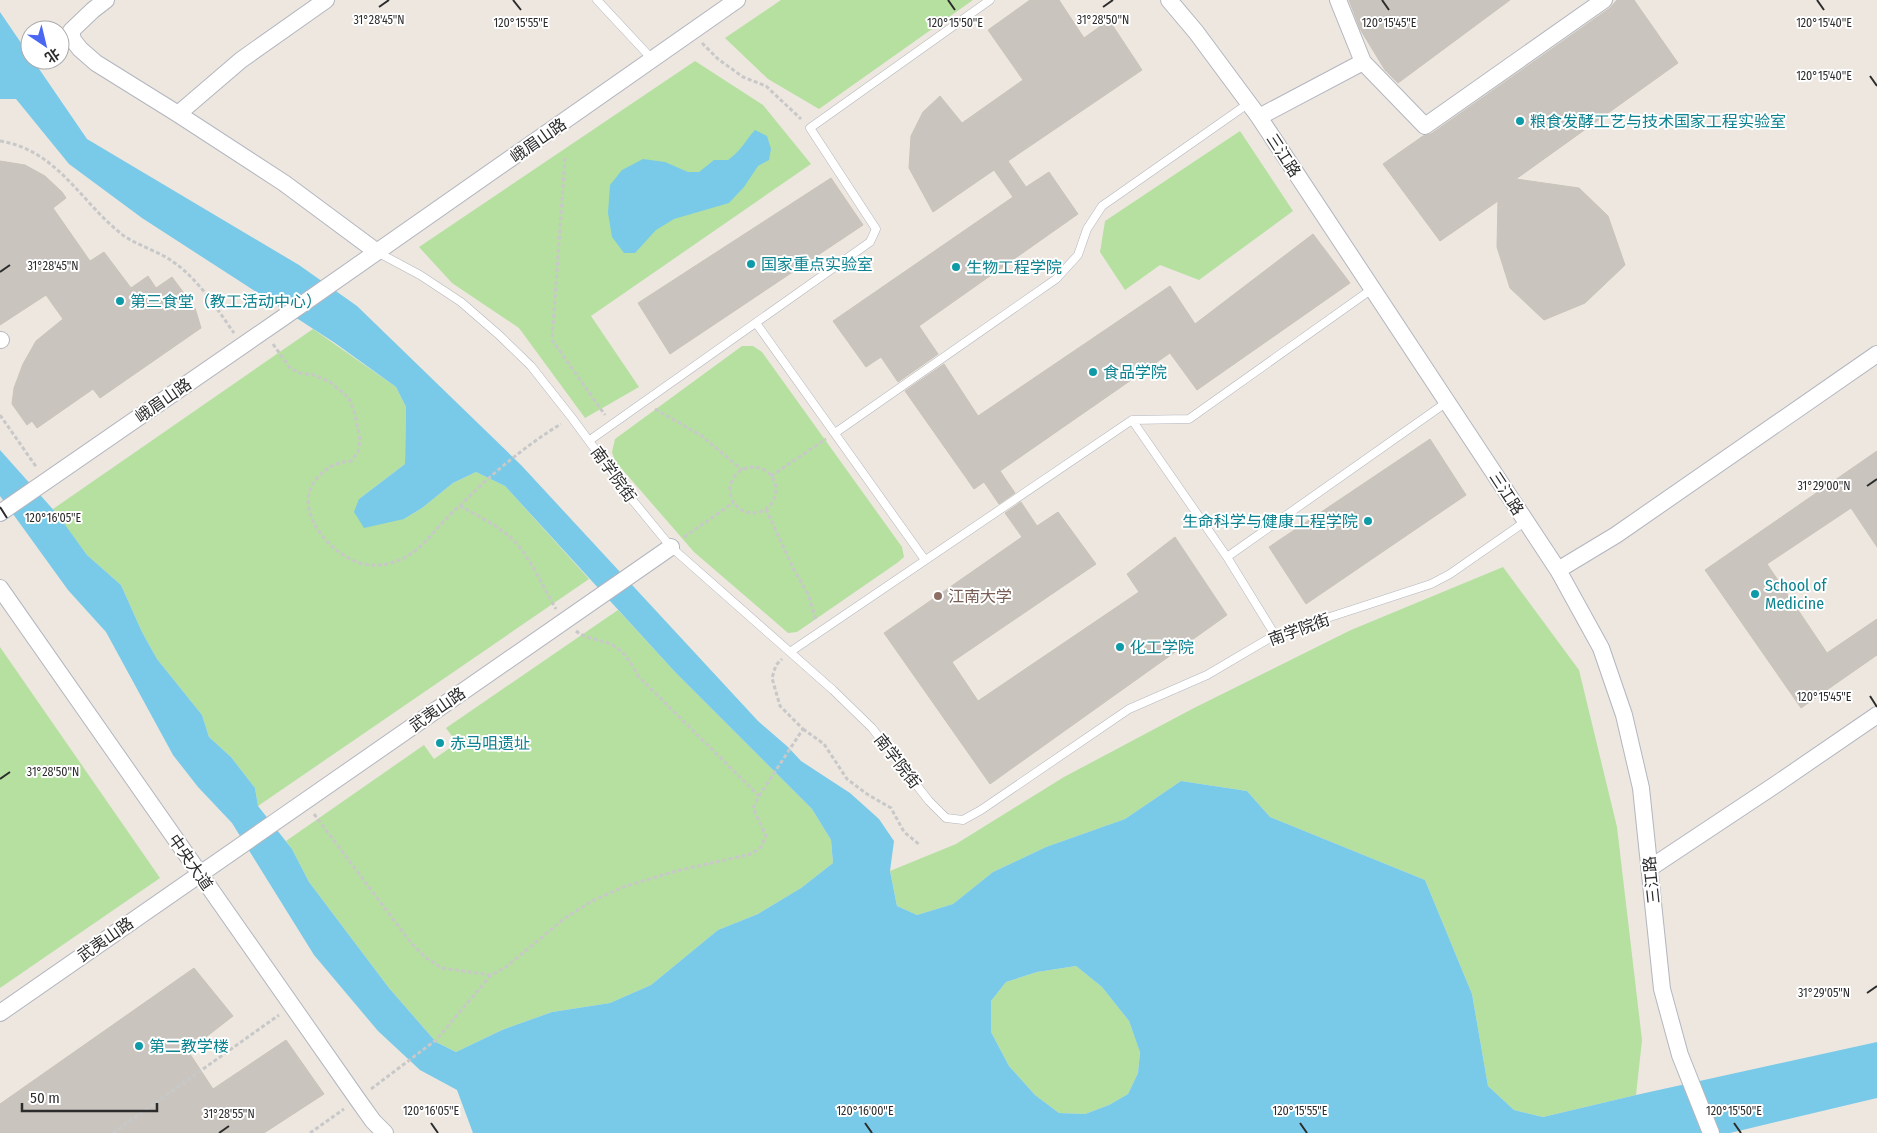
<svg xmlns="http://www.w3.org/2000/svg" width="1877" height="1133" font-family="'Fira Sans Condensed','Noto Sans SC',sans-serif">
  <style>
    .green { fill: #b5e0a0 }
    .water { fill: #79cae9; fill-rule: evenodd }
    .building { fill: #c9c5be; stroke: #c9c3b9 }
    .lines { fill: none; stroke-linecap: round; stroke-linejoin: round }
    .service-casing { stroke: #b3b6bf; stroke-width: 9 }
    .minor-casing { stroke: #b3b6bf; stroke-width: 18 }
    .path { stroke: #c8c8c8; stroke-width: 3; stroke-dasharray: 4 2.5; stroke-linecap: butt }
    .service { stroke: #fff; stroke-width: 8 }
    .minor { stroke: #fff; stroke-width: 16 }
    .ticks { fill: none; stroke: #2c2c2c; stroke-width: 2 }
    .culture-dot { fill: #0f9aa8; stroke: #fff; stroke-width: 2 }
    .education-dot { fill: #8d6e63; stroke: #fff; stroke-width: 2 }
    .labels { text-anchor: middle; stroke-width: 4; stroke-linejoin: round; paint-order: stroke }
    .culture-label { font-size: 16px; fill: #0d838f; stroke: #fff; text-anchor: start }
    .street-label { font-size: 16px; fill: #2c2c2c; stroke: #fff }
    .education-label { font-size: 16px; fill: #785e54; stroke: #fff; text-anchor: start }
    .ticks-label { font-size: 12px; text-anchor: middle; fill: #2c2c2c; stroke: #fff; stroke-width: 4; stroke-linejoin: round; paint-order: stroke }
  </style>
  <rect width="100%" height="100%" fill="#ede7e0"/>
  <!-- green -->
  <path class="green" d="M 781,0 L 973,0 L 819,109 L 768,79 L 725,38 Z
    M 695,61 L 763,105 L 811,164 L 591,316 L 639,387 L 585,418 L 519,328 L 452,283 L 419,247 Z
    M 1240,131 L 1293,211 L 1199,280 L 1160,265 L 1125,290 L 1100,252 L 1105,221 Z
    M 313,329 L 396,387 L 406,407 L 405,464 L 359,499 L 404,519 L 422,508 L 453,483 L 476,472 L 505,486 L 589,579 L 258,806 L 255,788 L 231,757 L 209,737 L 202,715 L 157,659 L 142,632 L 121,585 L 87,555 L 53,509 Z
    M 742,346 L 753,346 L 762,352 L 902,547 L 904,557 L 897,563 L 797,632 L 788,633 L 694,552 L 615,461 L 612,452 L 615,439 Z
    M 1503,567 L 1579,670 L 1617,827 L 1642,1040 L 1636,1095 L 1543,1117 L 1514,1110 L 1488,1086 L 1472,994 L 1425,880 L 1270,817 L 1247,791 L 1181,781 L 1125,819 L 1046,847 L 993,872 L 953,904 L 917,915 L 897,906 L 890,871 L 956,844 L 1064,777 L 1194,708 L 1351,630 Z
    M 618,610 L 675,672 L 812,809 L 831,840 L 833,863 L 801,888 L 758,914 L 718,930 L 651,985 L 610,1003 L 552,1012 L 502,1030 L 456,1052 L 436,1042 L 389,988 L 309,882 L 292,849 L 286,841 L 424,745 L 434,759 L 457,743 L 446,728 Z
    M 0,647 L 160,878 L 0,988 Z
    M 1076,966 L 1102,987 L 1129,1021 L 1140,1051 L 1138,1073 L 1128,1094 L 1109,1105 L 1085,1114 L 1059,1113 L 1035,1095 L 1009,1066 L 991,1032 L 991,1001 L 1006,982 L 1037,972 Z"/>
  <!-- water -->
  <path class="water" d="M 0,12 L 30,56 L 30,60 L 33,60 L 87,139 L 299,265 L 357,306 L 521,465 L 758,721 L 788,747 L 801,761 L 850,793 L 879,819 L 894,841 L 890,871 L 897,906 L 917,915 L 953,904 L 993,872 L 1046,847 L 1125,819 L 1181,781 L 1247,791 L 1270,817 L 1425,880 L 1472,994 L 1488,1086 L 1514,1110 L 1543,1117 L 1636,1095 L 1877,1042 L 1877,1098 L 1730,1133 L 473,1133 L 457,1090 L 420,1070 L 378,1031 L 314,955 L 232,823 L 198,787 L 173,755 L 106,632 L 68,590 L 0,496 L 0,450 L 58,515 L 87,555 L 121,585 L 142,632 L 157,659 L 202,715 L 209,737 L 231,757 L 255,788 L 258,806 L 292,849 L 309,882 L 389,988 L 436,1042 L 456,1052 L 502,1030 L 552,1012 L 610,1003 L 651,985 L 718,930 L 758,914 L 801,888 L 833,863 L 831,840 L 812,809 L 675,672 L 505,486 L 476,472 L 453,483 L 422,508 L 404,519 L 364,528 L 354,512 L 359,499 L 405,464 L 406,407 L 396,387 L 335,343 L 142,218 L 69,164 L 16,99 L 0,99 ZM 1076,966 L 1102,987 L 1129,1021 L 1140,1052 L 1138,1073 L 1128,1094 L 1109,1105 L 1085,1114 L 1059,1113 L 1035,1095 L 1009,1066 L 991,1032 L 991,1001 L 1006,982 L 1037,972 Z
    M 755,130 L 767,136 L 771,149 L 769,160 L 758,166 L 744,187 L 729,203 L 674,219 L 656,230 L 635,253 L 624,253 L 612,237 L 608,213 L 610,185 L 622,170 L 643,159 L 665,162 L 688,172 L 699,172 L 714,160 L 728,160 C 742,150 744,142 755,130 Z"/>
  <!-- building -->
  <path class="building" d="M 1030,0 L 1059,0 L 1084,38 L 1109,20 L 1142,70 L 1008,161 L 1026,187 L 1049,172 L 1078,214 L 919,326 L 938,354 L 898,382 L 881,357 L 866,367 L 833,321 L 1013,197 L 994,170 L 933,212 L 909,168 L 911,136 L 923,112 L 940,96 L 962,123 L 1023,80 L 988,30 Z
    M 1349,0 L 1510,0 L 1398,83 L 1385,70 L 1360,29 Z
    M 1617,0 L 1634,0 L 1678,63 L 1516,179 L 1579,188 L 1608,216 L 1625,265 L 1585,303 L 1544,320 L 1510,288 L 1497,247 L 1498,201 L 1440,241 L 1383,164 L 1423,136 L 1431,134 L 1610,8 Z
    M 0,161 L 25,165 L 45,176 L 62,192 L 66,198 L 53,208 L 90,261 L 104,252 L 131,288 L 148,276 L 156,288 L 172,277 L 195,308 L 201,328 L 100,398 L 93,389 L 37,428 L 32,421 L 27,425 L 12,404 L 14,388 L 23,364 L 36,341 L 63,319 L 46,295 L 0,325 Z
    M 831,178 L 863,225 L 670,354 L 638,303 Z
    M 1313,234 L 1350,283 L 1197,390 L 1170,353 L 1000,471 L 1015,493 L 999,504 L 984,482 L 974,489 L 905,391 L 944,364 L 978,416 L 1170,286 L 1195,324 Z
    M 1430,439 L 1466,495 L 1306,604 L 1269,547 Z
    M 1877,451 L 1877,547 L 1851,508 L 1767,564 L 1827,653 L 1877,619 L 1877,655 L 1801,708 L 1705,570 Z
    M 1021,502 L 1037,526 L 1058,512 L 1096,564 L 952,662 L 978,701 L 1139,592 L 1127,574 L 1175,537 L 1227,615 L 990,784 L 884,633 L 1022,537 L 1005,513 Z
    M 194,968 L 233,1016 L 188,1051 L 213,1089 L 286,1040 L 324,1094 L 264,1133 L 0,1133 L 0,1104 Z"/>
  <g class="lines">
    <defs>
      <path id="service" d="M 597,0 L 652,59
        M 377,252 L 420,275 L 461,302 L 499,335 L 531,366 L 572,418 L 634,502 L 671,547 L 833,690 L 872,728 L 929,801 L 946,818 L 963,820 L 981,810 L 1129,709 L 1207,675 L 1275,635 L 1431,584 L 1450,574 L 1526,521
        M 756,323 L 925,560
        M 1132,420 L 1227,557 L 1275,635
        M 835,433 L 1056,279 L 1078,255 L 1087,229 L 1102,206 L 1249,103
        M 590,440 L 870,242 L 876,229 L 810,128 L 990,0
        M 1227,557 L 1447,402
        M 790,652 L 1132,420 L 1189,419 L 1372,289"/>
      <path id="minor" d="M 106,0 L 93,10 L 71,31 L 73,40 L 80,49 L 96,63 L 178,114 L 284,183 L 377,252
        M 1169,0 L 1196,32 L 1259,117 L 1558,570 L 1601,648 L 1624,715 L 1641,788 L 1662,989 L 1680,1055 L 1711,1133
        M 1338,0 L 1363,62 L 1425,126 L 1604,0
        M 178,114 L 241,60 L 326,0
        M 1259,117 L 1363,62
        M 0,340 L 1,340
        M 0,513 L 281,319 L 737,0
        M 1558,570 L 1616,535 L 1877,354
        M 0,588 L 358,1100 L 373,1121 L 385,1133
        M 1650,868 L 1775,785 L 1877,715
        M 0,1013 L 671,547"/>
    </defs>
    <!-- service casing -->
    <use href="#service" class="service-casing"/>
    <!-- minor casing -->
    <use href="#minor" class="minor-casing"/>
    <!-- path -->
    <path class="path" d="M 702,43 L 718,59 L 743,77 L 766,86 L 801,119
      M 0,141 C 56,150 79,199 119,232 C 133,244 153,249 169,259 C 197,277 215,306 234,333
      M 565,158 L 552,340 L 605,415
      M 273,344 L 290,368 L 300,373 L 314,375 L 330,382 L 349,398 L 355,414 L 360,440 L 358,452 L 351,461 C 335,463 329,466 318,477 C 287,509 336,563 370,565 C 381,566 395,563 404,558 C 427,546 440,521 460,506 C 480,517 503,528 518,545 C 534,565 543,587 556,609
      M 655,409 L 702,436 L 742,470
      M 0,415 L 37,468
      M730 490a23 23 0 1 1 46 0a23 23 0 1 1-46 0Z
      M 771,476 L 826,439
      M 460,506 C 486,478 529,443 561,424
      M 766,509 L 793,568 L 808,594 L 816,620
      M 684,537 L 733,503
      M 803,729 L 824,744 L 847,779 L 867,794 L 891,808 L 904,832 L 920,845
      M 759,796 L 803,729 L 780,706 L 772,678 L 776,665 L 782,659
      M 314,814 L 411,943 L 425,957 L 442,968 L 491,975 L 506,967 L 565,918 L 592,901 L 626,886 L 676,871 L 751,854 L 761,847 L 766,836 L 753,808 L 759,796 L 639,677 C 632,665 626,653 614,646 C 602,639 587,640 576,631
      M 371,1089 L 436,1040 L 491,975
      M 113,1133 L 279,1015
      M 310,1133 L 344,1109"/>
    <!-- service -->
    <use href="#service" class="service"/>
    <!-- minor -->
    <use href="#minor" class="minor"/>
  </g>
  <!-- ticks -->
  <path class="ticks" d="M 513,0 L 521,10M 948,0 L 955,10M 1382,0 L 1389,10M 1817,0 L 1824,10M 379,7 L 389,0M 1103,7 L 1113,0M 1870,76 L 1877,86M 0,272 L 10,265M 1867,486 L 1877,479M 0,507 L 7,518M 1870,696 L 1877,707M 0,779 L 10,772M 1867,993 L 1877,986M 431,1123 L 438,1133M 865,1123 L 872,1133M 1300,1123 L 1307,1133M 1734,1123 L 1741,1133M 219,1133 L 229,1126"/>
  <!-- markers -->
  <g class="culture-dot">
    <circle cx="1520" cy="121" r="5"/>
    <circle cx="751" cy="264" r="5"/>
    <circle cx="956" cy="267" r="5"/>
    <circle cx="120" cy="301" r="5"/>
    <circle cx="1093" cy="372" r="5"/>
    <circle cx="1368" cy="521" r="5"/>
    <circle cx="1755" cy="594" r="5"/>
    <circle cx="1120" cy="647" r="5"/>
    <circle cx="440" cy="743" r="5"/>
    <circle cx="139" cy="1046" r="5"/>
  </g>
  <circle class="education-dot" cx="938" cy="596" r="5"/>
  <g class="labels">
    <!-- culture labels -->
    <g class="culture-label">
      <text x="1530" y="127">粮食发酵工艺与技术国家工程实验室</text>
      <text x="761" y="270">国家重点实验室</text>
      <text x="966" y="273">生物工程学院</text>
      <text x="130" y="307">第三食堂（教工活动中心）</text>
      <text x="1103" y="378">食品学院</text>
      <text x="1358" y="527" text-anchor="end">生命科学与健康工程学院</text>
      <text x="1765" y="591">School of<tspan x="1765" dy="18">Medicine</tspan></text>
      <text x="1130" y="653">化工学院</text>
      <text x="450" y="749">赤马咀遗址</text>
      <text x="149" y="1052">第二教学楼</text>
    </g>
    <!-- street labels -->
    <g class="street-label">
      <text transform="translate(538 140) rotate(-35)" y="6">峨眉山路</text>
      <text transform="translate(1284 155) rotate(57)" y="6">三江路</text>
      <text transform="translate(163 400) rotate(-35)" y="6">峨眉山路</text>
      <text transform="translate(614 474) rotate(54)" y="6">南学院街</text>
      <text transform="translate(1507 493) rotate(57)" y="6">三江路</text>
      <text transform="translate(1299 629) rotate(-20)" y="6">南学院街</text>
      <text transform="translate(437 709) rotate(-35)" y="6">武夷山路</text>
      <text transform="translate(898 761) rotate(52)" y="6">南学院街</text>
      <text transform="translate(191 862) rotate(55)" y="6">中央大道</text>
      <text transform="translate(1651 880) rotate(-96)" y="6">三江路</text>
      <text transform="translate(105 939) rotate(-35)" y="6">武夷山路</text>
    </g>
    <!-- education labels -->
    <g class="education-label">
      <text x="948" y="602">江南大学</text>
    </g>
  </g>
  <g class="ticks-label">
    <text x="379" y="24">31°28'45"N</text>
    <text x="1103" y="24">31°28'50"N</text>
    <text x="1824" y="27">120°15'40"E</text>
    <text x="521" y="27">120°15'55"E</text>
    <text x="955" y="27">120°15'50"E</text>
    <text x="1389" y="27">120°15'45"E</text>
    <text x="1824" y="80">120°15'40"E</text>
    <text x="53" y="270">31°28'45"N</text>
    <text x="1824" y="490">31°29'00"N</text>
    <text x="53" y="522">120°16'05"E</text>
    <text x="1824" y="701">120°15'45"E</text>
    <text x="53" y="776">31°28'50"N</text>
    <text x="1824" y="997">31°29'05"N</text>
    <text x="431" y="1115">120°16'05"E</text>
    <text x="865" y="1115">120°16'00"E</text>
    <text x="1300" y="1115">120°15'55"E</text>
    <text x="1734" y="1115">120°15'50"E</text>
    <text x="229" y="1118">31°28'55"N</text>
  </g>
  <!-- north arrow -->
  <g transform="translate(45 45) rotate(145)"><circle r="24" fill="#ffffff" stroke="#ababab"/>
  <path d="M0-4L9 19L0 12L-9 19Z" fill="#4967f0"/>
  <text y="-8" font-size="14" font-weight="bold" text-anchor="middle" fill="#2c2c2c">北</text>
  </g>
  <!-- scale -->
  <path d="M22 1103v8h135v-8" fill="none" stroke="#2c2c2c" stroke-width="2.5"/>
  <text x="30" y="1103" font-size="15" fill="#2c2c2c" stroke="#ffffff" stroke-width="4" paint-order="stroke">50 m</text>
</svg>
